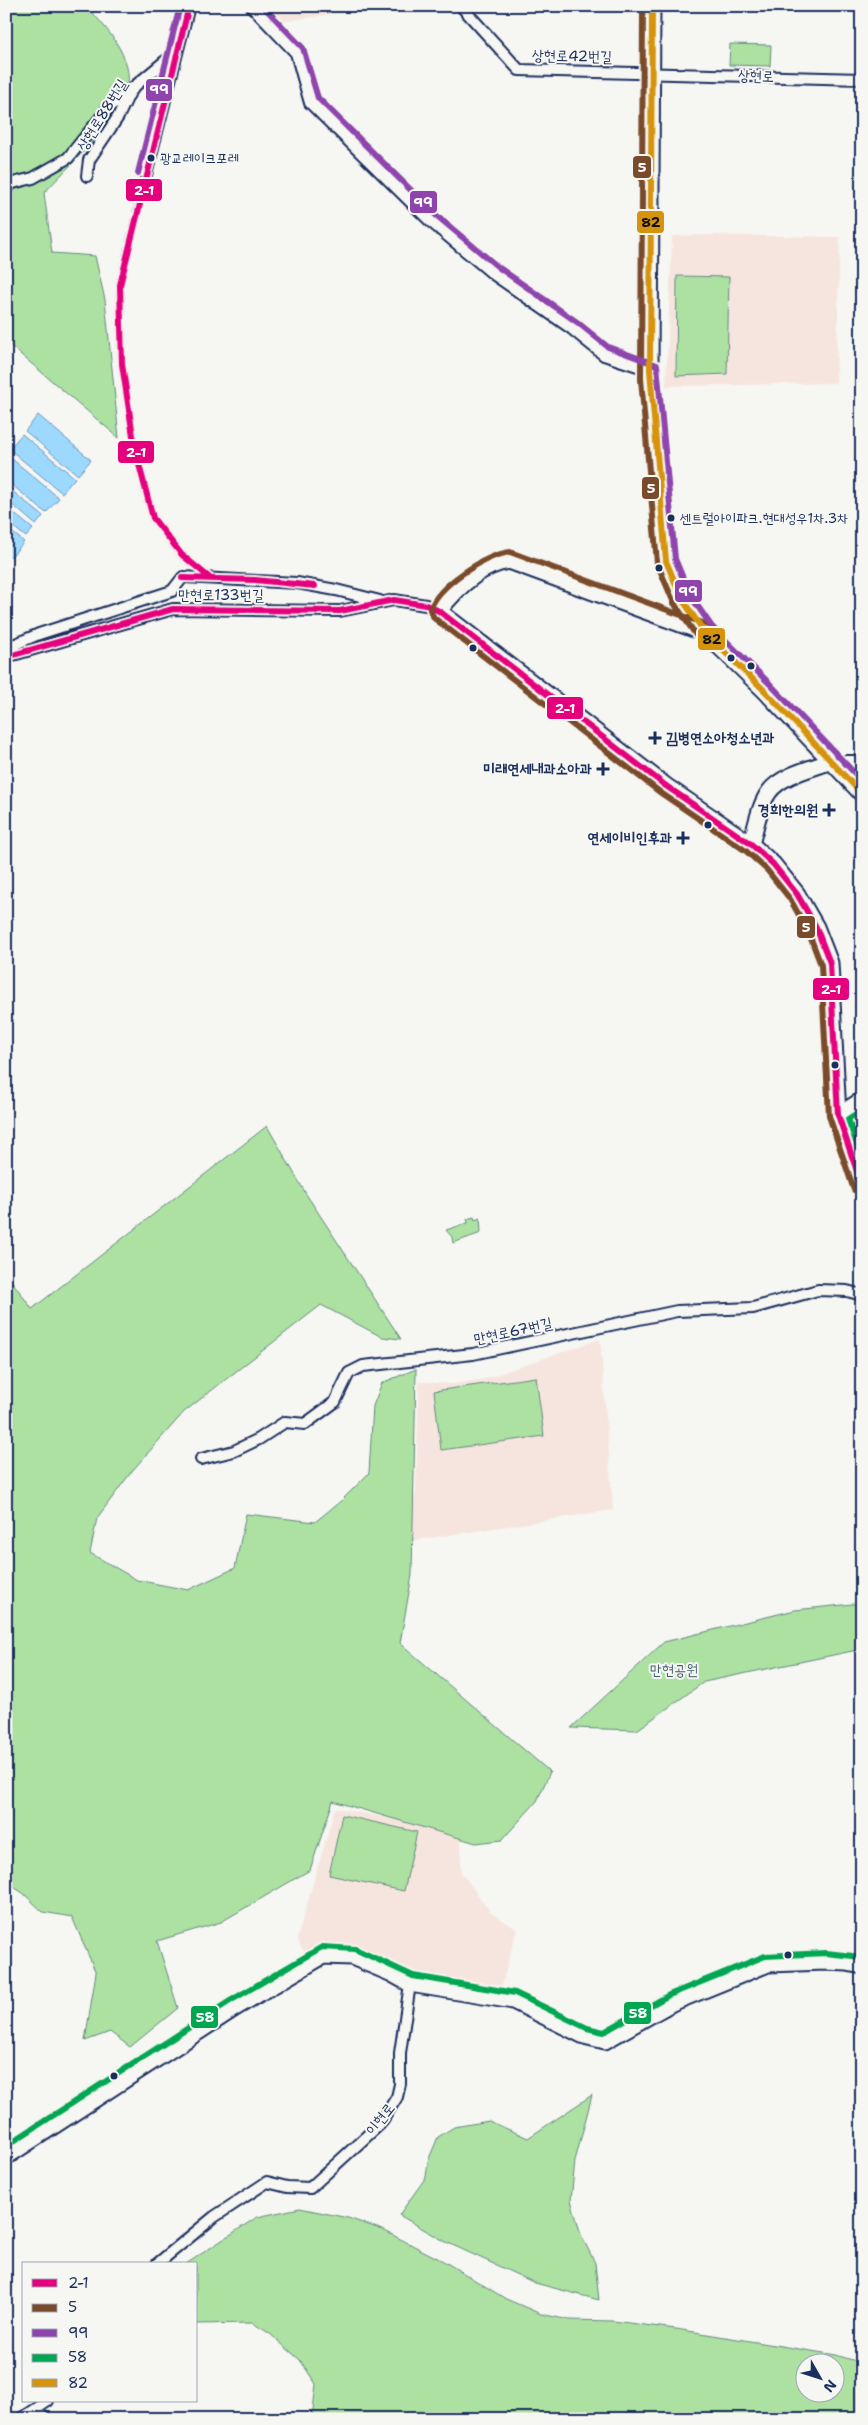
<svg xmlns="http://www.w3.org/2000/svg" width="868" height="2425" font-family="'Shantell Sans','Poor Story',sans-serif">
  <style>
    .built { fill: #f6e5de }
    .green { fill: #ade1a2; stroke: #648880; fill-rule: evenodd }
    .water { fill: #9dd9fe; stroke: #6995be }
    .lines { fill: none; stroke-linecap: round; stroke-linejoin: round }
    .street-tunnel { stroke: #caced4; stroke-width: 10; stroke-dasharray: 10 5; stroke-linecap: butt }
    .street-casing { stroke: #1b2f5e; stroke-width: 14 }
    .secondary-casing { stroke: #1b2f5e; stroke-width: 19 }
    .street { stroke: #f6f6f2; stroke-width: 10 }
    .secondary { stroke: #f6f6f2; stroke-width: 15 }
    .bus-1-casing { stroke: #f6f6f2; stroke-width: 10 }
    .bus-2-casing { stroke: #f6f6f2; stroke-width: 10 }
    .bus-3-casing { stroke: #f6f6f2; stroke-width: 10 }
    .bus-4-casing { stroke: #f6f6f2; stroke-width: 10 }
    .bus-5-casing { stroke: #f6f6f2; stroke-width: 10 }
    .bus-1 { stroke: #e5007d; stroke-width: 6 }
    .bus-2 { stroke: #7a4b2a; stroke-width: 6 }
    .bus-3 { stroke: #8e44ad; stroke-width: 6 }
    .bus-4 { stroke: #00a651; stroke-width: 6 }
    .bus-5 { stroke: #d6940e; stroke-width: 6 }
    .bus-dot { fill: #1b2f5e; stroke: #f6f6f2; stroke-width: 2 }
    .labels { text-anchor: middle; stroke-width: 4; stroke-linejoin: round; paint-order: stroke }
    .bus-label { font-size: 14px; fill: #1b2f5e; stroke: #f6f6f2; text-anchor: start }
    .street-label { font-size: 15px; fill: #1b2f5e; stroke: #f6f6f2 }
    .poi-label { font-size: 15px; font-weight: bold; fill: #1b2f5e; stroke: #f6f6f2; text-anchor: end }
    .park-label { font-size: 15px; fill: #405c6f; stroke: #f6f6f2 }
    .line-badge { stroke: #f6f6f2; stroke-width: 2 }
    .badge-label { font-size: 14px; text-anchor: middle; font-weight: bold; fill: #fff }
    .pale-badge-label { font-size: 14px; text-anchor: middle; font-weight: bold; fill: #111 }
  </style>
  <rect width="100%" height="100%" fill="#f6f6f2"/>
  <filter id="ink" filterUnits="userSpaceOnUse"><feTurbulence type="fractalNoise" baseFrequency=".02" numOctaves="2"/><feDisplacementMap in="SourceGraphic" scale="10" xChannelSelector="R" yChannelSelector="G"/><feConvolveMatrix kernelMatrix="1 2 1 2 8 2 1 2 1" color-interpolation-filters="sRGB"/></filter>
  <g filter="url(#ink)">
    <!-- built -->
    <path class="built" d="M 264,6 L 439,6 L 331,14 L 281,22 Z
      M 709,235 L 840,237 L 836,383 L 666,386 L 672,236 Z
      M 600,1339 L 613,1510 L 404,1542 L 416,1492 L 419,1382 L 454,1384 L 485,1379 Z
      M 335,1808 L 461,1831 L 461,1872 L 491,1913 L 517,1929 L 501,1989 L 412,1977 L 370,1955 L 337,1946 L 303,1951 L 297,1939 Z"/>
    <!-- green -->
    <path class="green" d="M 6,6 L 86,6 C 105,26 135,58 127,89 C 118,120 67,168 44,193 L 52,253 L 95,256 L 105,300 L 119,438 L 6,342 Z
      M 730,44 L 771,45 L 770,66 L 729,65 Z
      M 677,276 L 729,277 L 727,374 L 676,376 Z
      M 267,1126 L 306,1194 L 401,1339 L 382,1337 L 321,1305 L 184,1412 L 132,1471 L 97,1518 L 90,1553 L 137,1580 L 188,1590 L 235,1568 L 246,1514 L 315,1522 L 342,1500 L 369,1473 L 373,1406 L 382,1383 L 416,1369 L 412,1575 L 400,1643 L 550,1772 L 537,1801 L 502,1840 L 476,1843 L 333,1801 L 310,1870 L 221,1922 L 157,1941 L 178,2008 L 130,2047 L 110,2032 L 85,2041 L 96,1973 L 72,1917 L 43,1912 L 23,1893 L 6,1882 L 6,1273 L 32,1309 Z
      M 474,1217 L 475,1220 L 480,1218 L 481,1233 L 453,1243 L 452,1237 L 446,1230 L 468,1223 L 467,1219 Z
      M 536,1377 L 544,1436 L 441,1450 L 434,1391 Z
      M 862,1603 L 862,1649 L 704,1682 L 637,1730 L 571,1728 L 664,1642 L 795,1610 Z
      M 342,1815 L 417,1832 L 404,1891 L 329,1875 Z
      M 592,2095 L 575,2161 L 571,2200 L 581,2235 L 595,2263 L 599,2300 L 535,2283 L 446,2242 L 399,2215 L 426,2177 L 428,2161 L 438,2137 L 454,2127 L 489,2121 L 528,2138 Z
      M 300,2208 L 348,2218 L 383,2230 L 445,2262 L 506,2299 L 541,2314 L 569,2320 L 613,2321 L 676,2329 L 836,2355 L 862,2363 L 858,2419 L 312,2419 L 316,2384 L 300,2360 L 269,2333 L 252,2323 L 196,2324 L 196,2264 L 186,2264 L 257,2217 ZM 806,2362 L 836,2362 L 836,2392 L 806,2392 Z"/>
    <!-- water -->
    <path class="water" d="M 38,415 L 91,460 L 78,475 L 25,431 Z
      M 22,434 L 75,478 L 62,493 L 9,449 Z
      M 6,454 L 59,498 L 46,513 L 6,480 Z
      M 6,486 L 43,516 L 36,525 L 6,499 Z
      M 6,507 L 33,529 L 26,537 L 6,521 Z
      M 6,527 L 24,542 L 11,557 L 6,553 Z"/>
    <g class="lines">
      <!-- street-tunnel -->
      <path class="street-tunnel" d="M 146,175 L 120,285 L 122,364 L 135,449 L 153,518 L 182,555 L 210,578"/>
      <defs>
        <path id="street" d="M 251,6 L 296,53 L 310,103 L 431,222 L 493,274 L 572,329 L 604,355 L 650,370
          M 461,6 L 519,70 L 862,79
          M 146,175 L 189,6
          M 87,176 L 89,160 L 118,117 L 129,94 L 135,86 L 176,52
          M 6,188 L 13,183 L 33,178 L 68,158 L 110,106 L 135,86
          M 6,648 L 39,634 L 172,591 L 183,577 L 297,583 L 336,590 L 380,601
          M 6,657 L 173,609 L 340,611 L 394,600 L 426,605 L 439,611
          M 832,761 L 862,761
          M 201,1459 L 234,1451 L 259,1439 L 285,1422 L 305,1424 L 335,1402 L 349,1373 L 363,1366 L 473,1354 L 677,1311 L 753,1308 L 818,1290 L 847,1291 L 862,1295
          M 157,2264 L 214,2217 L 267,2182 L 287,2187 L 310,2188 L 380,2124 L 397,2097 L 400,2084 L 400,2053 L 410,1984
          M 37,2410 L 45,2419
          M 21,2419 L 48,2401"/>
        <path id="secondary" d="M 652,6 L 650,370 L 666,561 L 682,599 L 705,633 L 764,690 L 862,794
          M 705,633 L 509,561 C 480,565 456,589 439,611 L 666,786 L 751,844 L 773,864 L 797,894 L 816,927 L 830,963 L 838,1115 L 862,1187
          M 751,844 C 756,827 759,806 769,792 C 781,775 813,768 832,761
          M 838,1115 L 862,1100
          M 6,2157 L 235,2008 L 323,1956 L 352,1957 L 390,1973 L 410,1984 L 513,2001 L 584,2036 L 605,2041 L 672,2003 L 768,1964 L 826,1962 L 847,1963 L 862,1966"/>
      </defs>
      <!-- street casing -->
      <use href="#street" class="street-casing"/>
      <!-- secondary casing -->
      <use href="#secondary" class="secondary-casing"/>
      <!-- street -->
      <use href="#street" class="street"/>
      <!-- secondary -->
      <use href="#secondary" class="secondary"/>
      <defs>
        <path id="bus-1" d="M 189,6 L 120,285 L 122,364 L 135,449 L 153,518 L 182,555 L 210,578
          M 182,578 L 255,580 L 315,586
          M 6,657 L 173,609 L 340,611 L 394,600 L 426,605 L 439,611 L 666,786 L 751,844 L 773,864 L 797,894 L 816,927 L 830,963 L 838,1115 L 862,1186"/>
        <path id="bus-2" d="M 643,6 L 641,379 L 657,563 L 674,603 L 698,638
          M 708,625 L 510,552 C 484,556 438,585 430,610 L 434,618 L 661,793 L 746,851 L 767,870 L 790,899 L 808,931 L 821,965 L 829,1116 L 854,1190"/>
        <path id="bus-3" d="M 263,6 L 303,48 L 318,98 L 437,216 L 498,267 L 577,322 L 608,347 L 657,365 L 675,559 L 690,595 L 712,627 L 770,684 L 862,781
          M 138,173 L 180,6"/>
        <path id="bus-4" d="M 862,1110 L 848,1119 L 862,1159
          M 6,2146 L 230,2001 L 322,1947 L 355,1949 L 413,1976 L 515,1993 L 587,2028 L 604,2032 L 669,1995 L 765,1956 L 826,1953 L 862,1957"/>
        <path id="bus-5" d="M 652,6 L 650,370 L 666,561 L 682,599 L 705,633 L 764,690 L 862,794"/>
      </defs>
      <!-- bus-1 casing -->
      <use href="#bus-1" class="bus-1-casing"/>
      <!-- bus-2 casing -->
      <use href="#bus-2" class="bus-2-casing"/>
      <!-- bus-3 casing -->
      <use href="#bus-3" class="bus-3-casing"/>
      <!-- bus-4 casing -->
      <use href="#bus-4" class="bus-4-casing"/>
      <!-- bus-5 casing -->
      <use href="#bus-5" class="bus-5-casing"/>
      <!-- bus-1 -->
      <use href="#bus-1" class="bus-1"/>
      <!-- bus-2 -->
      <use href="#bus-2" class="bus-2"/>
      <!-- bus-3 -->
      <use href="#bus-3" class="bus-3"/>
      <!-- bus-4 -->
      <use href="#bus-4" class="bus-4"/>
      <!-- bus-5 -->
      <use href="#bus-5" class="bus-5"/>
    </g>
  </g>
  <!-- markers -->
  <g class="bus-dot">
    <circle cx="151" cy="158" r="4.5"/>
    <circle cx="671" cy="518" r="4.5"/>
    <circle cx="659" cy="568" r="4.5"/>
    <circle cx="473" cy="648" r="4.5"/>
    <circle cx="731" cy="658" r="4.5"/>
    <circle cx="751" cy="666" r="4.5"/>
    <path d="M652.5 730.5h5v5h5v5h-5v5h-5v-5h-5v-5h5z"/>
    <path d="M600.5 761.5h5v5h5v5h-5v5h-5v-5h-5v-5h5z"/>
    <path d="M826.5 802.5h5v5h5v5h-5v5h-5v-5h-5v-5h5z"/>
    <circle cx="708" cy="825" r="4.5"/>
    <path d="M680.5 830.5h5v5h5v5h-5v5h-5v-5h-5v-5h5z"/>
    <circle cx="835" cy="1065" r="4.5"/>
    <circle cx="788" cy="1955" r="4.5"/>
    <circle cx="114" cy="2076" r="4.5"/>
  </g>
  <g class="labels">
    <!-- bus labels -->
    <g class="bus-label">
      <text x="160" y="163">광교레이크포레</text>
      <text x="680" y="523">센트럴아이파크.현대성우1차.3차</text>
    </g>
    <!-- street labels -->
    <g class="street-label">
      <text transform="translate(572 56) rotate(1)" y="5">상현로42번길</text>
      <text transform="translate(756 76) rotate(2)" y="5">상현로</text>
      <text transform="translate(102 115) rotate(-58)" y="5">상현로88번길</text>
      <text x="221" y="600">만현로133번길</text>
      <text transform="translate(513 1331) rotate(-12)" y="5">만현로67번길</text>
      <text transform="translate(380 2119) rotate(-51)" y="5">이현로</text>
    </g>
    <!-- poi labels -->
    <g class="poi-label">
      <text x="666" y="743" text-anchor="start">김병연소아청소년과</text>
      <text x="592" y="774">미래연세내과소아과</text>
      <text x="818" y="815">경희한의원</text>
      <text x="672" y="843">연세이비인후과</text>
    </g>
    <!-- park labels -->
    <g class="park-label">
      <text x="674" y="1675">만현공원</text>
    </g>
  </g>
  <g class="line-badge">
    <rect x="145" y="78" width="28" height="24" rx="5" fill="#8e44ad"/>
    <rect x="632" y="155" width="20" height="24" rx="5" fill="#7a4b2a"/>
    <rect x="125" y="178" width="38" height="24" rx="5" fill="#e5007d"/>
    <rect x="409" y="190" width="29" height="24" rx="5" fill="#8e44ad"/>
    <rect x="636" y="210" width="29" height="24" rx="5" fill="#d6940e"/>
    <rect x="117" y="440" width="38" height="24" rx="5" fill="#e5007d"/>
    <rect x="641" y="476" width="19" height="24" rx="5" fill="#7a4b2a"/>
    <rect x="674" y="579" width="29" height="24" rx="5" fill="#8e44ad"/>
    <rect x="697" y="627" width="29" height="24" rx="5" fill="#d6940e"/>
    <rect x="546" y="696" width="38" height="24" rx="5" fill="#e5007d"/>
    <rect x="796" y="915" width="20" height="24" rx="5" fill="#7a4b2a"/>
    <rect x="812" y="977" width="38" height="24" rx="5" fill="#e5007d"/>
    <rect x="623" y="2001" width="29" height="24" rx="5" fill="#00a651"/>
    <rect x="190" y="2005" width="29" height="24" rx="5" fill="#00a651"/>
  </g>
  <g class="badge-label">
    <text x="159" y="94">99</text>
    <text x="642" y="172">5</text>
    <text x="144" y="195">2-1</text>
    <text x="423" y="207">99</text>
    <text x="136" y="457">2-1</text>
    <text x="651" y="493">5</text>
    <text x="688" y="596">99</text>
    <text x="565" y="713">2-1</text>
    <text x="806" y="932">5</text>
    <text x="831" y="994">2-1</text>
    <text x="638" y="2018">58</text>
    <text x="205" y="2022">58</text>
  </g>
  <g class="pale-badge-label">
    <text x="651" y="227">82</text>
    <text x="712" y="644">82</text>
  </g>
  <!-- margin -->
  <rect width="868" height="2425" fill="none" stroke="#f6f6f2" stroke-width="25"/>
  <rect x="12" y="12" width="843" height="2400" fill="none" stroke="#1b2f5e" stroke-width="2" filter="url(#ink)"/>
  <!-- legend -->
  <rect x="22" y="2262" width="175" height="140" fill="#f6f6f2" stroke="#9ea6b7"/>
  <rect x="32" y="2279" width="25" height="8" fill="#e5007d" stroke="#9ea6b7"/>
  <text x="68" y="2288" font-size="15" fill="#1b2f5e">2-1</text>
  <rect x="32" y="2304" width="25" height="8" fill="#7a4b2a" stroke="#9ea6b7"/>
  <text x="68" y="2312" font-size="15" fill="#1b2f5e">5</text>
  <rect x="32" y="2329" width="25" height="8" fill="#8e44ad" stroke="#9ea6b7"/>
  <text x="68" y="2338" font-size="15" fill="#1b2f5e">99</text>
  <rect x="32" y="2354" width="25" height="8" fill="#00a651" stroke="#9ea6b7"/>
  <text x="68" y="2362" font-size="15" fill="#1b2f5e">58</text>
  <rect x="32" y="2379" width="25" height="8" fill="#d6940e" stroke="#9ea6b7"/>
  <text x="68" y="2388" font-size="15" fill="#1b2f5e">82</text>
  <!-- north arrow -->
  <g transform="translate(820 2378) rotate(129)"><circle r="24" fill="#f6f6f2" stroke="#9ea6b7"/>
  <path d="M0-4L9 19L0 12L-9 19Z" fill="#1b2f5e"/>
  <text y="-8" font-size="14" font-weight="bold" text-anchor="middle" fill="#1b2f5e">N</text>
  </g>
</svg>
